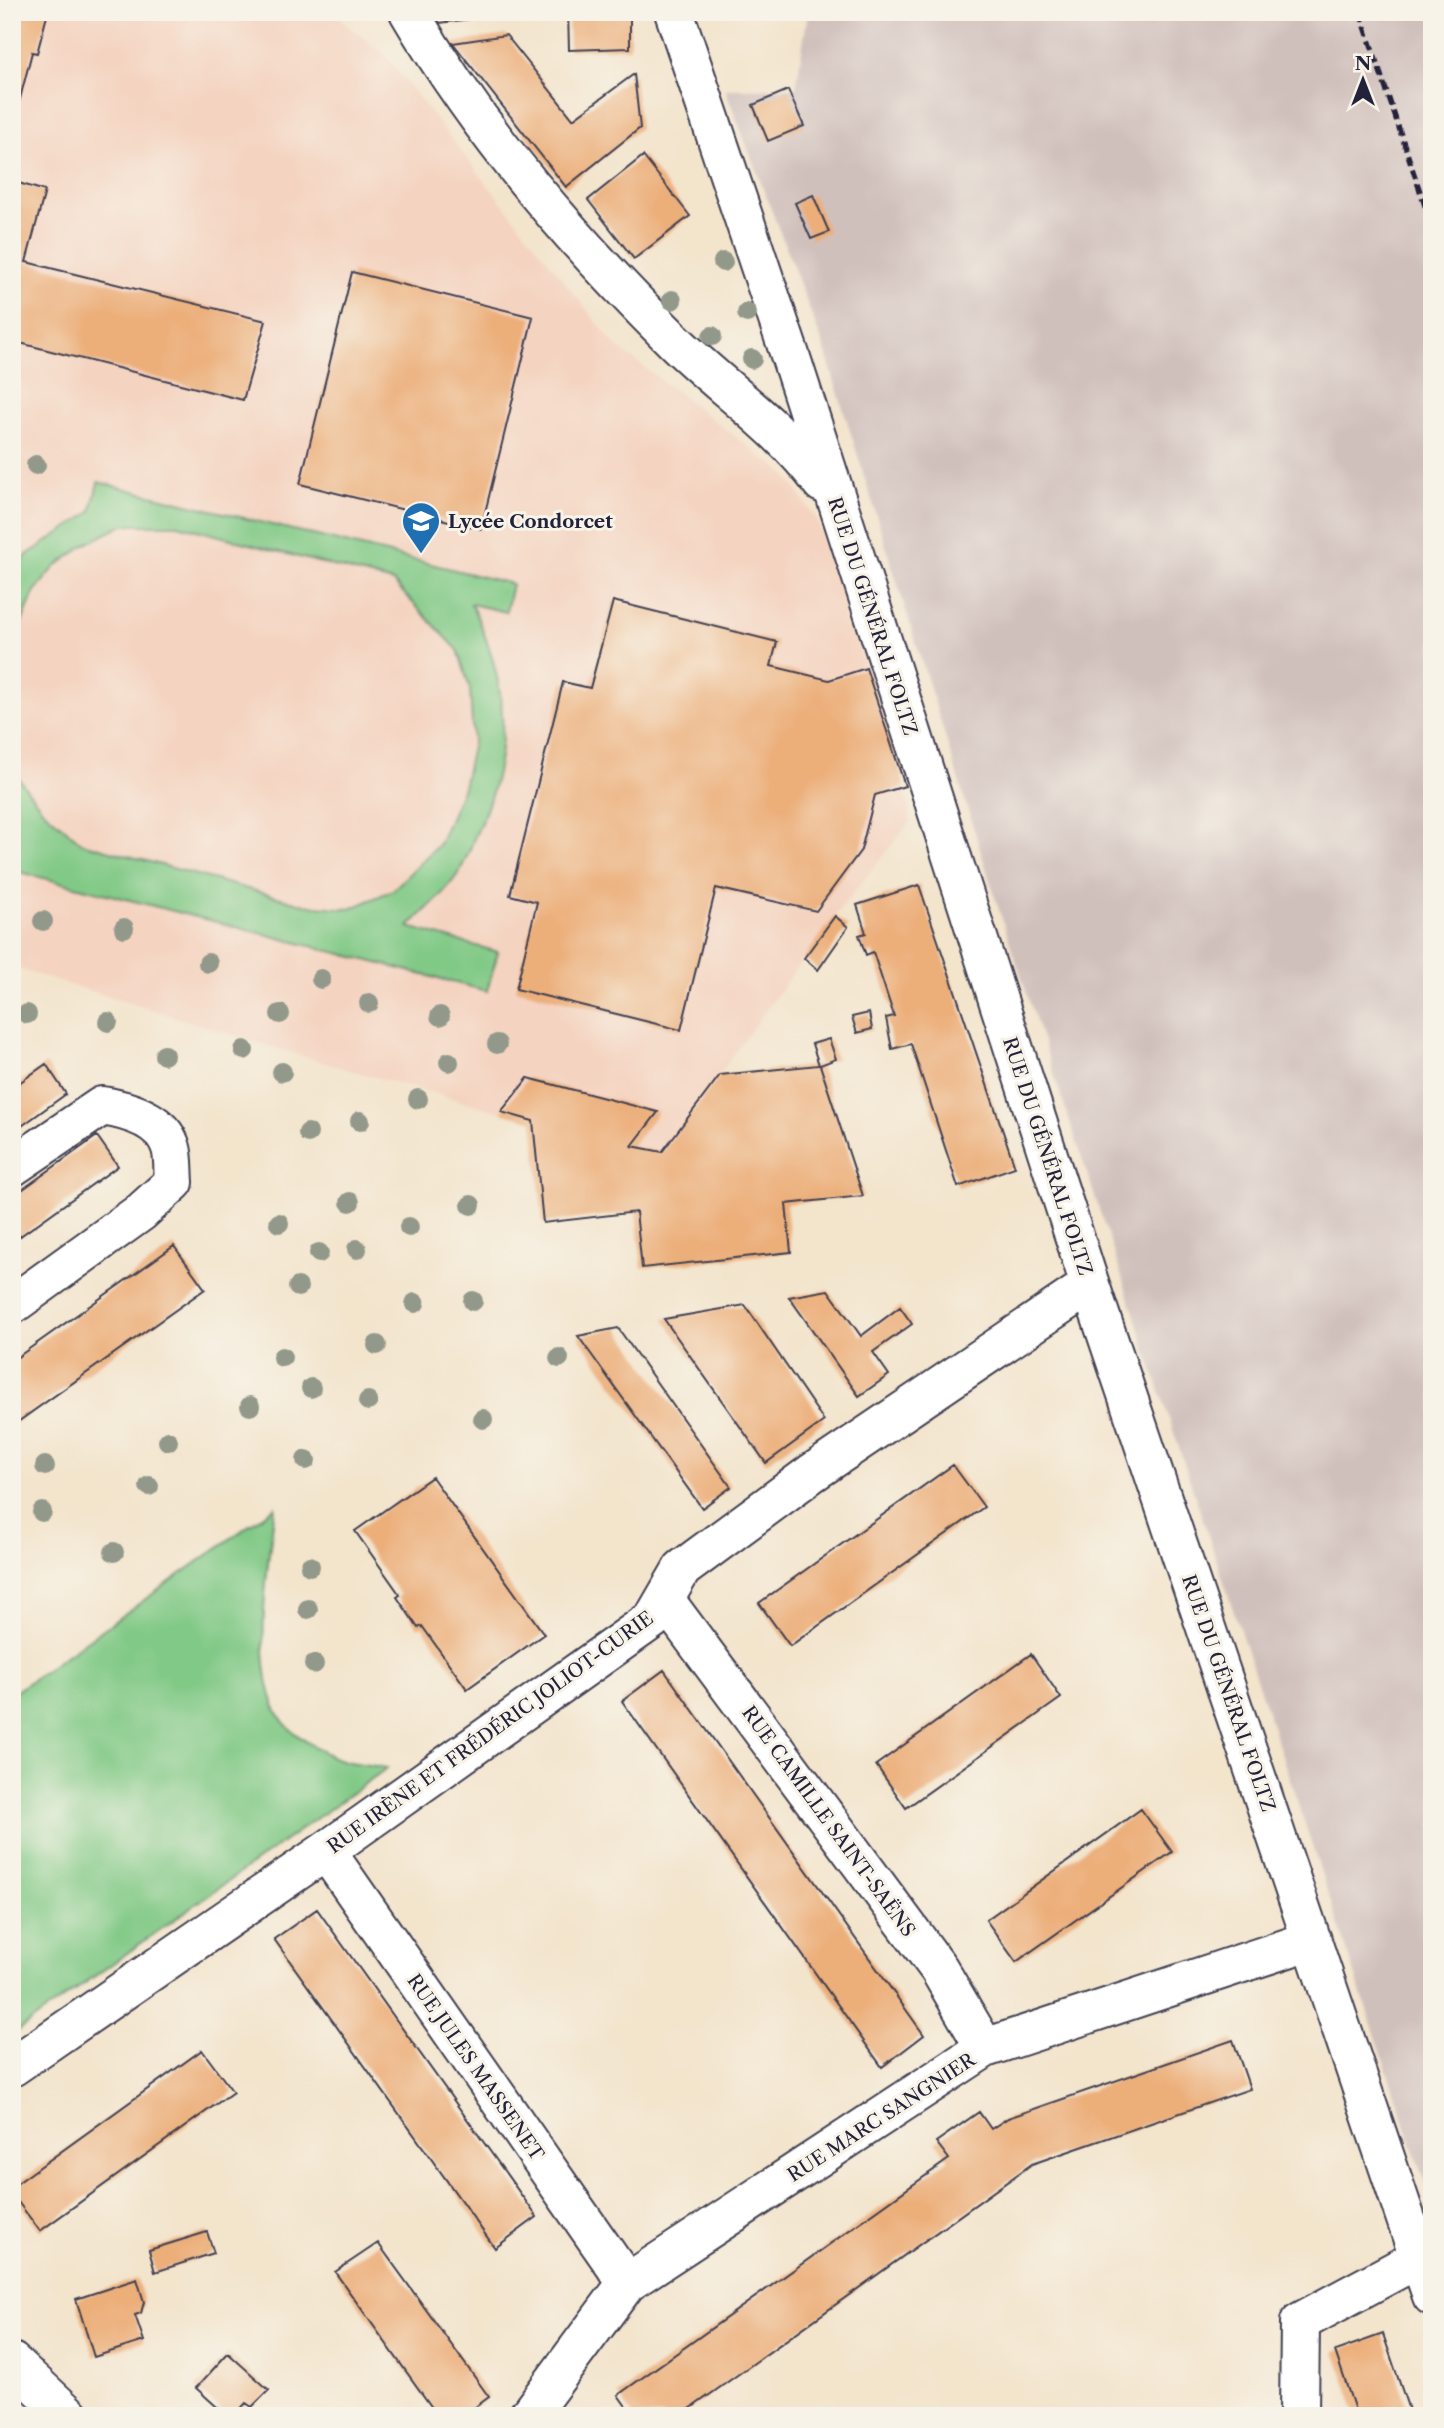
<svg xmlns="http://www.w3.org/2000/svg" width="1444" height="2428" font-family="'Libre Caslon Text',serif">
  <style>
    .built { fill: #f4d3c0 }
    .industrial { fill: #d0c0bc }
    .green { fill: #81c986; stroke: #527660; stroke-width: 2 }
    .building { fill: #ecaf7a }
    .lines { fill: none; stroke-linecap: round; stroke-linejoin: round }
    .minor-casing { stroke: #413f51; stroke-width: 42 }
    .minor { stroke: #fff; stroke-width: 38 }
    .rail { stroke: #22223b; stroke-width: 5; stroke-dasharray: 10 5; stroke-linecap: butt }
    .tree { fill: #92998b }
    .labels { text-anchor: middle; stroke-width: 6; stroke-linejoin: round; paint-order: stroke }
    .poi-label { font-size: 19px; font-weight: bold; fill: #22223b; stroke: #f7f3e8; text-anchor: start }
    .street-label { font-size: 19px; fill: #22223b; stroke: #f7f3e8 }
  </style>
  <rect width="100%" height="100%" fill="#f7f3e8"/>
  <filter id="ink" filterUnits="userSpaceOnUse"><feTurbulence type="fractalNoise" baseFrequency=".0143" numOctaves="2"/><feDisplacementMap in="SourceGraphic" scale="14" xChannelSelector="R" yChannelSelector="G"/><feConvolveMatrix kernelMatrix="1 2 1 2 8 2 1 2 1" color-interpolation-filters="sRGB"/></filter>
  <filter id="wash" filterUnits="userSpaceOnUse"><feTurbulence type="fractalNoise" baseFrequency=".00686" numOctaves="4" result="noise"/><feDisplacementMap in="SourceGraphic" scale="28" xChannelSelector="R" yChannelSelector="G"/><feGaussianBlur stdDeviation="1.57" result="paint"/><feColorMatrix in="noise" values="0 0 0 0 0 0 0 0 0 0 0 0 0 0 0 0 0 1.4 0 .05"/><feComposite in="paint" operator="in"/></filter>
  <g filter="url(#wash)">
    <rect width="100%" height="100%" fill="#f3e4cc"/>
    <!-- built -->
    <path class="built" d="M 12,12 L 339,12 L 343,22 L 385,55 L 615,345 L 786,475 L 817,520 L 905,786 L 911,821 L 835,916 L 662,1152 L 501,1112 L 328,1064 L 12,967 Z"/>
    <!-- industrial -->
    <path class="industrial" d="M 808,12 L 1432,12 L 1432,2204 L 1000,913 L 824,347 L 725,89 L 796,88 Z"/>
    <!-- green -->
    <path class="green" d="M 98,482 L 512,584 L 506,612 L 471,604 C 510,684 514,754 475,836 C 470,849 465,864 457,875 C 445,894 424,910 409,927 L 498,952 L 487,991 L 12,870 L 12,748 L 19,779 L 43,810 L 82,843 L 306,905 L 350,909 L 393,890 L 439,844 L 463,787 L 473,742 L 470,689 L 458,650 L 393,582 L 178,525 L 123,525 L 86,544 L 55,567 L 35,591 L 18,631 L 12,665 L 12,577 L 27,555 L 91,512 Z
      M 275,1507 C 268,1560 247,1689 289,1728 C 300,1738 316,1748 329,1755 C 345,1764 369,1764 387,1768 L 12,2035 L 12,1694 Z"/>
    <g id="blocks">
      <!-- building -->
      <path class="building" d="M 12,12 L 48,12 L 37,53 L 32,52 L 15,118 L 20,119 L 13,147 Z
        M 432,12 L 508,12 L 508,14 L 440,23 Z
        M 568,12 L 630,12 L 630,48 L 569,50 Z
        M 506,35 L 573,119 L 634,74 L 640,128 L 566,187 L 453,43 Z
        M 788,90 L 804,126 L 768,141 L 753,105 Z
        M 643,156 L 690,216 L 634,259 L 588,200 Z
        M 12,181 L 45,191 L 26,262 L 266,321 L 243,400 L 12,341 Z
        M 813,195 L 829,232 L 811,239 L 795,203 Z
        M 352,272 L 533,317 L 481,529 L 300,484 Z
        M 613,601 L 777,642 L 771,666 L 829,680 L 866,668 L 905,786 L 875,795 L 861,850 L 816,911 L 716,888 L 681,1030 L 516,989 L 537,902 L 510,895 L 563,682 L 590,688 Z
        M 919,885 L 1015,1167 L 958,1187 L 911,1044 L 892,1049 L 886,1018 L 894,1016 L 873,952 L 866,955 L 859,935 L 866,933 L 857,905 Z
        M 835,916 L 848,927 L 818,970 L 804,958 Z
        M 869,1013 L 872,1029 L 857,1033 L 852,1017 Z
        M 829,1039 L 836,1059 L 820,1065 L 863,1196 L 786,1204 L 791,1252 L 642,1268 L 636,1212 L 543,1223 L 533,1121 L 501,1112 L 528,1078 L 658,1112 L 632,1146 L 662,1152 L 720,1075 L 819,1065 L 812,1044 Z
        M 46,1064 L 66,1094 L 12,1133 L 12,1088 Z
        M 97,1136 L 118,1166 L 12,1242 L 12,1197 Z
        M 174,1246 L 205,1289 L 12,1426 L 12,1361 Z
        M 828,1290 L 861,1336 L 900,1307 L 912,1324 L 873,1352 L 889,1375 L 859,1396 L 789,1297 Z
        M 745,1305 L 824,1421 L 766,1463 L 664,1319 Z
        M 618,1328 L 731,1487 L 702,1508 L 578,1336 Z
        M 953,1465 L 984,1507 L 790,1646 L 759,1603 Z
        M 432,1477 L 544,1634 L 467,1689 L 422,1626 L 418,1628 L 397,1597 L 400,1595 L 355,1531 Z
        M 1031,1654 L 1061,1698 L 906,1808 L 876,1765 Z
        M 664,1670 L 924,2035 L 882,2067 L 622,1701 Z
        M 1141,1809 L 1172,1852 L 1016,1962 L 986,1920 Z
        M 317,1909 L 537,2217 L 495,2248 L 274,1939 Z
        M 1233,2040 L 1250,2089 L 1032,2164 L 680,2416 L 633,2416 L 618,2395 L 949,2159 L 936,2142 L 979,2112 L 991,2129 L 1008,2118 Z
        M 202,2050 L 233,2092 L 40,2231 L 12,2194 L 12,2187 Z
        M 207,2232 L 214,2253 L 155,2272 L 149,2250 Z
        M 378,2243 L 489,2397 L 463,2416 L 438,2416 L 335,2272 Z
        M 137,2279 L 144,2302 L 141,2313 L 135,2315 L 144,2341 L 94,2357 L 76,2299 Z
        M 1383,2334 L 1411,2416 L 1357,2416 L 1335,2351 Z
        M 228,2353 L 269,2390 L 252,2407 L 246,2403 L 234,2416 L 227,2416 L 196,2388 Z"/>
    </g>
  </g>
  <g filter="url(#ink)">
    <use href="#blocks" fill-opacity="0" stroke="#413f51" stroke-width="2"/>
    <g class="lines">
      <defs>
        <path id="minor" d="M 409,12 C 481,135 573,241 674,341 C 723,389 781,427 822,483
          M 674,12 L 791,358 L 1090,1285 L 1432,2296
          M 12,1167 L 102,1106 C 127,1110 163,1119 171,1148 C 174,1158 173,1171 174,1182 L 141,1212 L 12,1305
          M 665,1600 L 939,1969 L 985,2048
          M 326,1851 L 627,2283
          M 12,2067 L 326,1851 L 653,1619 L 682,1569 L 812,1473 L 1090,1285
          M 12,2362 L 70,2416
          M 528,2416 L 627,2283 L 985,2048 L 1312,1940
          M 1299,2416 L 1300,2322 L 1419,2258"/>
      </defs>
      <!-- minor casing -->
      <use href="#minor" class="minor-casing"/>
      <!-- minor -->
      <use href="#minor" class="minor"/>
      <!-- rail -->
      <path class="rail" d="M 1360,12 L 1432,227
        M 1427,12 L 1432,26"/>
    </g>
    <!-- trees -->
    <g class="tree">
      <circle cx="723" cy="262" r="10"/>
      <circle cx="672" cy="300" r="10"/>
      <circle cx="747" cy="313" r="10"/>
      <circle cx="712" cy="336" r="10"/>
      <circle cx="752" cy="359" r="10"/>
      <circle cx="36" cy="465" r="10"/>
      <circle cx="43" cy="921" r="10"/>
      <circle cx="124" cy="928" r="10"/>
      <circle cx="208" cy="963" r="10"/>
      <circle cx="321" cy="979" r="10"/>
      <circle cx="369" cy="1003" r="10"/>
      <circle cx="27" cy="1014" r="10"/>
      <circle cx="280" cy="1014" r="10"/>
      <circle cx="440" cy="1016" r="10"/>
      <circle cx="108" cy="1022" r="10"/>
      <circle cx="497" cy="1044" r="10"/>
      <circle cx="244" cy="1050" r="10"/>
      <circle cx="164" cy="1055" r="10"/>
      <circle cx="449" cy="1062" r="10"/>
      <circle cx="282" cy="1072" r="10"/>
      <circle cx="418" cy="1099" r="10"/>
      <circle cx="360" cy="1121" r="10"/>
      <circle cx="308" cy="1133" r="10"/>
      <circle cx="350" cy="1202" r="10"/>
      <circle cx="471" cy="1205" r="10"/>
      <circle cx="279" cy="1223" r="10"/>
      <circle cx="409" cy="1227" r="10"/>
      <circle cx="357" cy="1249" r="10"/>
      <circle cx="319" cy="1253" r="10"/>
      <circle cx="298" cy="1287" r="10"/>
      <circle cx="473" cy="1301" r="10"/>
      <circle cx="415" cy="1303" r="10"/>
      <circle cx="377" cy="1345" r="10"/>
      <circle cx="282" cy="1357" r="10"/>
      <circle cx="559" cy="1358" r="10"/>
      <circle cx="311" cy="1388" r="10"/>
      <circle cx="368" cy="1401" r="10"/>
      <circle cx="250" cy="1406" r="10"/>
      <circle cx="483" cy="1419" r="10"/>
      <circle cx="168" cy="1441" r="10"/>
      <circle cx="306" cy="1460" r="10"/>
      <circle cx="45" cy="1466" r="10"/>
      <circle cx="149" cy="1486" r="10"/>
      <circle cx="42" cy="1512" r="10"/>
      <circle cx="114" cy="1552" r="10"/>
      <circle cx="310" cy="1566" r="10"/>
      <circle cx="308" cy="1609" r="10"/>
      <circle cx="314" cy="1664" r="10"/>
    </g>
  </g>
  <!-- icons -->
  <defs>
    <symbol id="school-pin" viewBox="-11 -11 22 30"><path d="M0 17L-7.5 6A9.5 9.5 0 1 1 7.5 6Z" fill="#1f6fb2" stroke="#f7f3e8"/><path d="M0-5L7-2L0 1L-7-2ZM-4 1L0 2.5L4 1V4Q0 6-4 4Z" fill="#fff"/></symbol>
  </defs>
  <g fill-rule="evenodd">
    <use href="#school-pin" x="399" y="499" width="44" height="60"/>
  </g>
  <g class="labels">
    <!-- poi labels -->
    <g class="poi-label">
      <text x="448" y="528">Lycée Condorcet</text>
    </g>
    <!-- street labels -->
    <g class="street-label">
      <text transform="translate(873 616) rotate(72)" y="7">RUE DU GÉNÉRAL FOLTZ</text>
      <text transform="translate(1048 1156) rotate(72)" y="7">RUE DU GÉNÉRAL FOLTZ</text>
      <text transform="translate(1229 1693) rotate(71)" y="7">RUE DU GÉNÉRAL FOLTZ</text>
      <text transform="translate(490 1732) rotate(-36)" y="7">RUE IRÈNE ET FRÉDÉRIC JOLIOT-CURIE</text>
      <text transform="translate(829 1821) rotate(54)" y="7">RUE CAMILLE SAINT-SAËNS</text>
      <text transform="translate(476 2067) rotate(55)" y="7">RUE JULES MASSENET</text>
      <text transform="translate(881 2117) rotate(-33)" y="7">RUE MARC SANGNIER</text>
    </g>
  </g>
  <!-- margin -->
  <rect width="1444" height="2428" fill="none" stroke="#f7f3e8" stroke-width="42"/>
  <!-- north arrow -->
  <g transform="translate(1363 80)" stroke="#f7f3e8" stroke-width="5" paint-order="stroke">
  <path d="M0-5L12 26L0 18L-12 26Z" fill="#22223b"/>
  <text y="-10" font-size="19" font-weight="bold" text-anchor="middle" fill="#22223b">N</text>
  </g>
</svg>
